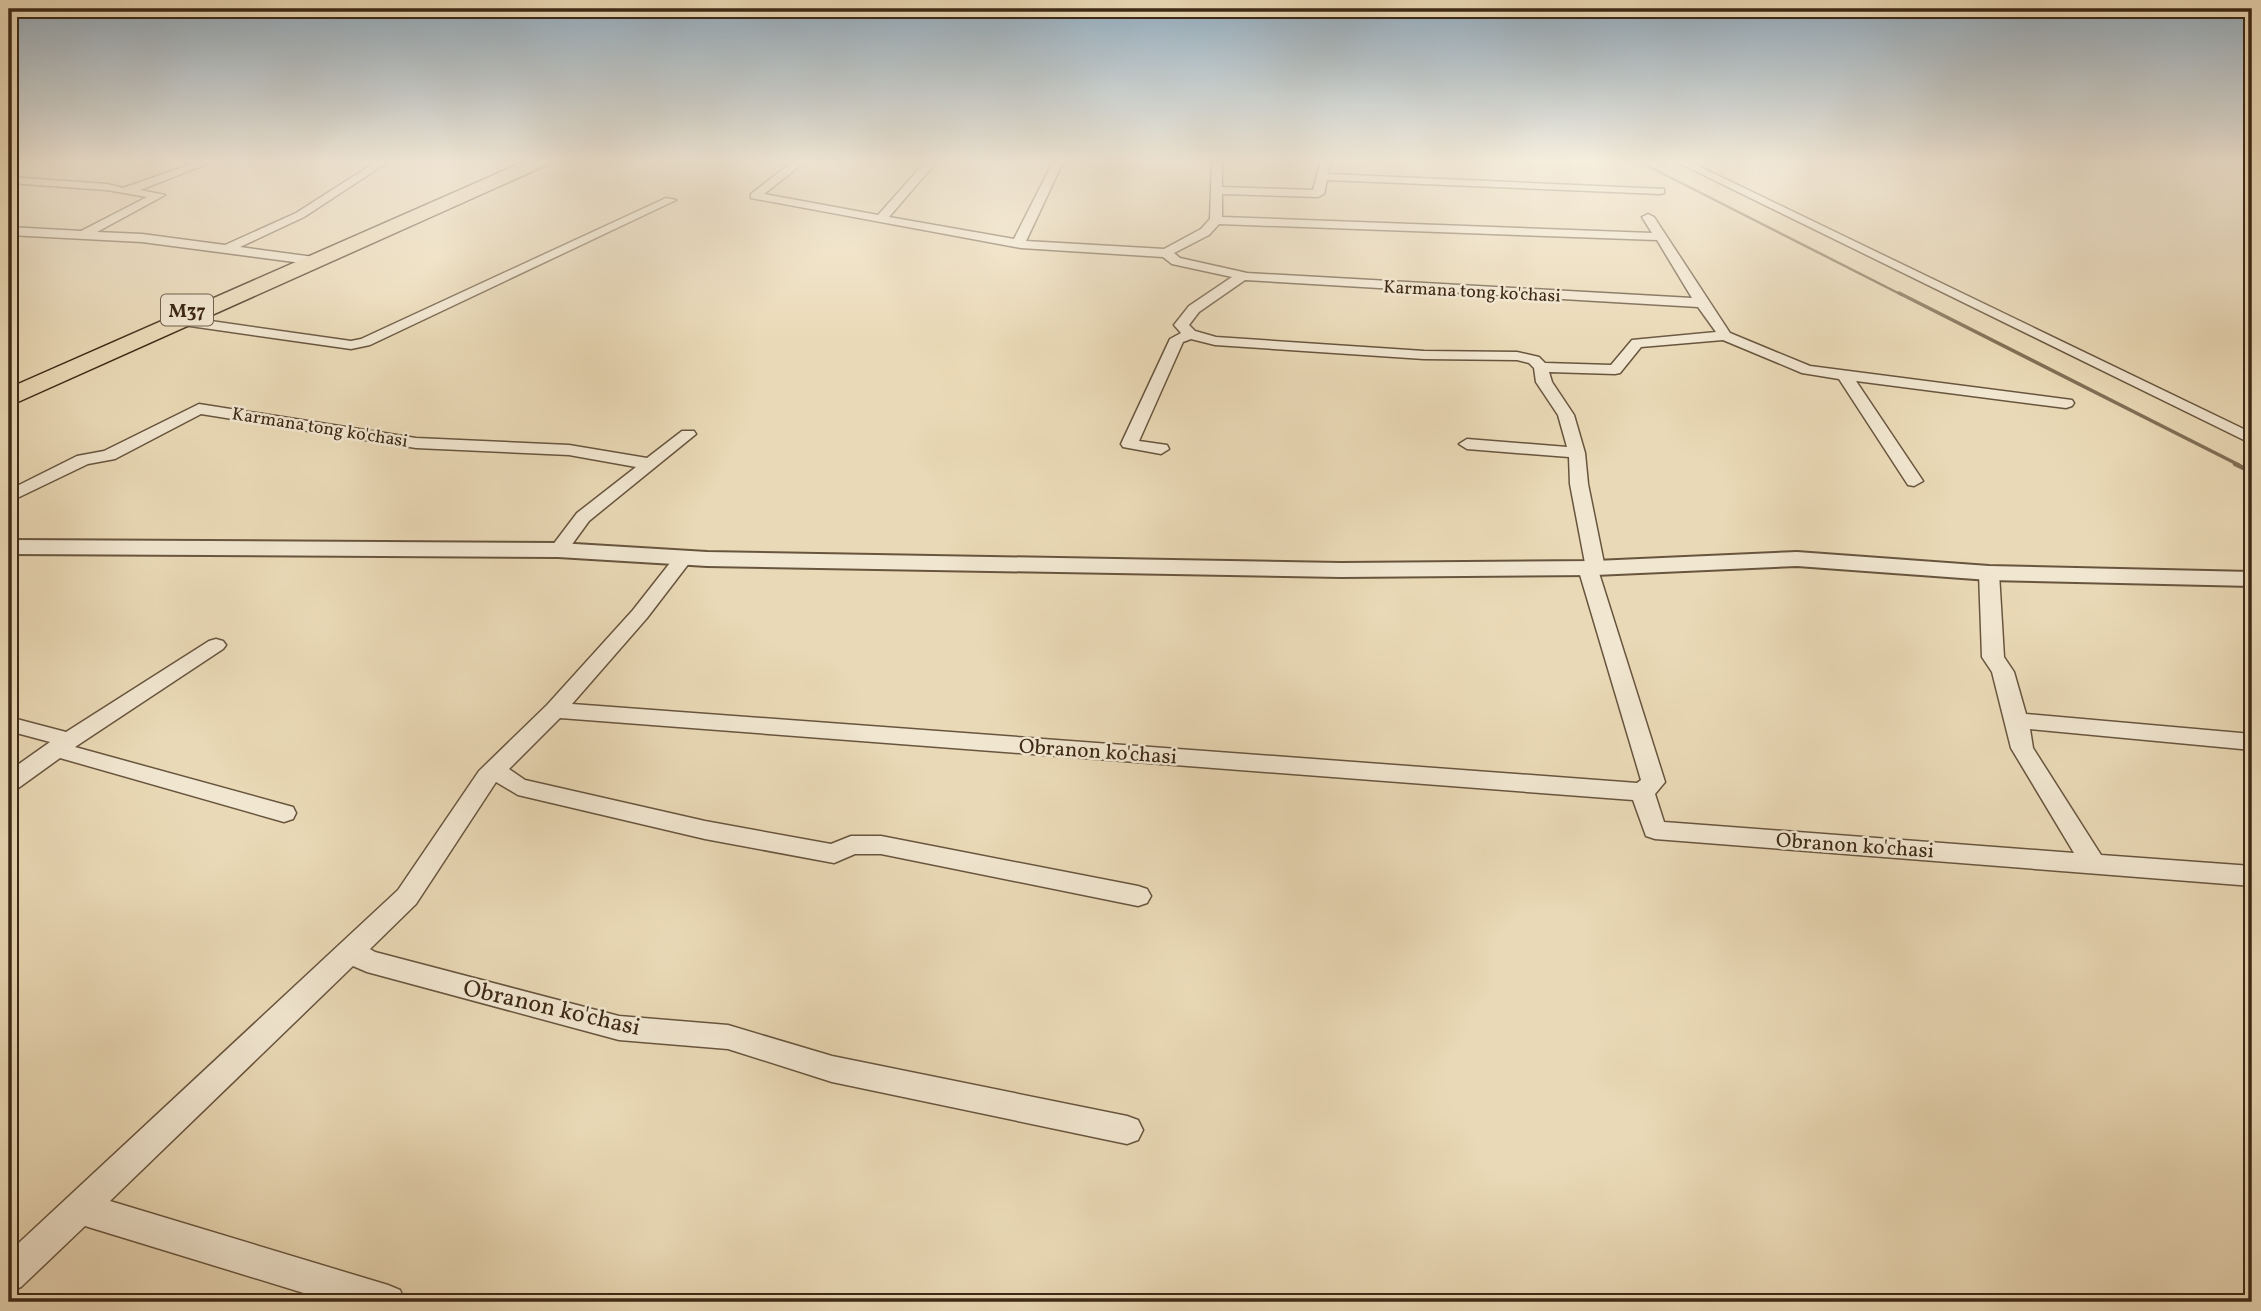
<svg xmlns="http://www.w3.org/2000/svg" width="2261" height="1311" font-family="Vollkorn,serif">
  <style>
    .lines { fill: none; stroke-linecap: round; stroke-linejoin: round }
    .stream-far2 { stroke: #816f56; stroke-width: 2.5 }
    .stream-far1 { stroke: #816f56; stroke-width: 3.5 }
    .stream { stroke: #816f56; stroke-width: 4.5 }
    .minor-casing { stroke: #68553e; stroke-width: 3 }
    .tertiary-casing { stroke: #68553e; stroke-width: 4 }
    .trunk-casing { stroke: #3d2916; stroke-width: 3 }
    .minor { fill: #f1e6d0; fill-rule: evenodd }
    .tertiary { fill: #f1e6d0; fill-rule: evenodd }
    .trunk { fill: #ead9b6; fill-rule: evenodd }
    .labels { text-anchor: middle; stroke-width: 5; stroke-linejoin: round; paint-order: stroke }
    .far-street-label { font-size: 18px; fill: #3d2916; stroke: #f1e6d0 }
    .shield { fill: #f1e6d0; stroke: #73624e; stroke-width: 2 }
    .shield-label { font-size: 19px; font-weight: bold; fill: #3d2916 }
    .street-label { font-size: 21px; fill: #3d2916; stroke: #f1e6d0 }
    .near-street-label { font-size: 24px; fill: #3d2916; stroke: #f1e6d0 }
  </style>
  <rect width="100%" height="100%" fill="#ead9b6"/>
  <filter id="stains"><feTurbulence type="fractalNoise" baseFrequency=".00286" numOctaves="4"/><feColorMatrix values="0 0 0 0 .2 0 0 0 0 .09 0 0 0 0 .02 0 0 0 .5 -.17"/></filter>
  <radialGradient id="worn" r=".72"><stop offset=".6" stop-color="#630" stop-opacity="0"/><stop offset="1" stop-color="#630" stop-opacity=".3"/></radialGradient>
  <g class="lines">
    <!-- stream-far2 -->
    <path class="stream-far2" d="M 1636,160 L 1902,295"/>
    <!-- stream-far1 -->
    <path class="stream-far1" d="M 1899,293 L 2239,465"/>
    <!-- stream -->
    <path class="stream" d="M 2235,464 L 2252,472"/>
    <defs>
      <path id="minor" d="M 203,160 L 217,160 L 140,190 L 165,195 L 97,232 L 142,234 L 225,245 L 296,213 L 379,160 L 391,160 L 304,217 L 240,247 L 321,258 L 321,264 L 317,265 L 142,242 L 9,235 L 9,227 L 81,231 L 147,197 L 107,190 L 9,183 L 9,177 L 107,184 L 123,188 Z
        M 795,160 L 807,160 L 764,194 L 878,215 L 927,160 L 938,160 L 889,217 L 1014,239 L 1054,160 L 1064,160 L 1026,241 L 1164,249 L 1201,229 L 1210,219 L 1212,160 L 1222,160 L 1222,187 L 1313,190 L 1321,160 L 1331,160 L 1328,174 L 1664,189 L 1664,193 L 1660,194 L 1327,180 L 1324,194 L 1318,197 L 1222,194 L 1222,217 L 1652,233 L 1642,217 L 1648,214 L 1654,217 L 1730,333 L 1810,366 L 2072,400 L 2074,403 L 2072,406 L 2066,408 L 1856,381 L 1923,481 L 1914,486 L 1908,485 L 1839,379 L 1802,373 L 1723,340 L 1641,347 L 1620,373 L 1615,374 L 1549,372 L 1552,382 L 1574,415 L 1585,453 L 1588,484 L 1605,568 L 1599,573 L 1665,782 L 1655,794 L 1664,822 L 2074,853 L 2011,748 L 1992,672 L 1982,657 L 1979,573 L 1989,567 L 1999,573 L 2004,657 L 2014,672 L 2026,714 L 2252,734 L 2252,750 L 2030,729 L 2033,748 L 2101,855 L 2252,866 L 2252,886 L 1655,839 L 1646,836 L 1633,800 L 560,718 L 509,769 L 525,780 L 705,821 L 831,844 L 851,836 L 881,836 L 1138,886 L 1147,889 L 1151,896 L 1147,903 L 1138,906 L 881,854 L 855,854 L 834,863 L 705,839 L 518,795 L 496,782 L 416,904 L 370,949 L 375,952 L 619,1016 L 728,1025 L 832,1056 L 1127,1116 L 1138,1120 L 1143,1130 L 1138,1140 L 1127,1144 L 832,1082 L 728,1049 L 619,1040 L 367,972 L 353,966 L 110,1201 L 388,1285 L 400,1290 L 405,1302 L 333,1302 L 85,1226 L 21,1287 L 9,1292 L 9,1252 L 398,890 L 479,771 L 547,705 L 633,610 L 677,554 L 684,552 L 693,558 L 647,618 L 572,704 L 1637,783 L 1641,780 L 1578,568 L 1585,563 L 1570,484 L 1569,457 L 1467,449 L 1459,444 L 1467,439 L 1567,447 L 1558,415 L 1536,382 L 1534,368 L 1529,363 L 1517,360 L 1424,359 L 1215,345 L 1191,339 L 1183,342 L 1139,441 L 1167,445 L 1169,449 L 1161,454 L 1123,447 L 1121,444 L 1170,339 L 1181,333 L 1174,325 L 1189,306 L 1232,277 L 1172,264 L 1163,257 L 1021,248 L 751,198 L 751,194 ZM 1219,224 L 1657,240 L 1692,298 L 1247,273 L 1180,258 L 1174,253 L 1209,235 ZM 1245,280 L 1698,307 L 1716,332 L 1632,340 L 1611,365 L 1545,363 L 1539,357 L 1517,352 L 1424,351 L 1216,337 L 1195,331 L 1189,325 L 1199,312 Z
        M 1673,160 L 1686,160 L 2252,433 L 2252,444 Z
        M 666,198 L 676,200 L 370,345 L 351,349 L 183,325 L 176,321 L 183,317 L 351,341 L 361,339 Z
        M 199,404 L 416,438 L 569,445 L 647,458 L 682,431 L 694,431 L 696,434 L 589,521 L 565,554 L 558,556 L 549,550 L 577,513 L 636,467 L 569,455 L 416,448 L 201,414 L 115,459 L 88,464 L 9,502 L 9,490 L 77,456 L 104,451 Z
        M 216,639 L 223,641 L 226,645 L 223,649 L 75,747 L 293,807 L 296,813 L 293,819 L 284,822 L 60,758 L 17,789 L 9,791 L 9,771 L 50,742 L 9,731 L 9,717 L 66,732 L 209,641 Z"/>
      <path id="tertiary" d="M 9,540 L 558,543 L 707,552 L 1341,563 L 1595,561 L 1797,552 L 1989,566 L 2252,572 L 2252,586 L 1989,580 L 1797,566 L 1595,575 L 1341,577 L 707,566 L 558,557 L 9,554 Z"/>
      <path id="trunk" d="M 528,160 L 552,160 L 549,164 L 9,406 L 9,388 Z"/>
    </defs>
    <!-- minor casing -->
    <use href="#minor" class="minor-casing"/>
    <!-- tertiary casing -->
    <use href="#tertiary" class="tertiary-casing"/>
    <!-- trunk casing -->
    <use href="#trunk" class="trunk-casing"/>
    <!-- minor -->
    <use href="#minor" class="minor"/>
    <!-- tertiary -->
    <use href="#tertiary" class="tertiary"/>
    <!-- trunk -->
    <use href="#trunk" class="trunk"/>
  </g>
  <!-- sky -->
  <linearGradient id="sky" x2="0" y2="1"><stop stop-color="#91abbe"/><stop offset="0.47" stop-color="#f6eede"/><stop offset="1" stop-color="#f6eede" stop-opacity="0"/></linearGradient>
  <rect width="2261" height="343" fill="url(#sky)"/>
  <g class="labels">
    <!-- far-street labels -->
    <g class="far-street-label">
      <text transform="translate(1472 291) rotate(3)" y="6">Karmana tong ko'chasi</text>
      <text transform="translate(320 427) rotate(9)" y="6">Karmana tong ko'chasi</text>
    </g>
    <!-- shield labels -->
    <rect class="shield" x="161" y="294.5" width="52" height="31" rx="5"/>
    <g class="shield-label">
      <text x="187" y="317">M37</text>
    </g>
    <!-- street labels -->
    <g class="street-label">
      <text transform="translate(1098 751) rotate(4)" y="7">Obranon ko'chasi</text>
      <text transform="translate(1855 845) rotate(4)" y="7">Obranon ko'chasi</text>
    </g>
    <!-- near-street labels -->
    <g class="near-street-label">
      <text transform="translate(552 1007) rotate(13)" y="8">Obranon ko'chasi</text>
    </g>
  </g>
  <!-- margin -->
  <rect width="2261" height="1311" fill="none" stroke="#ead9b6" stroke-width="35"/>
  <rect x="10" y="10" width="2240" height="1290" fill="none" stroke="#3d2916" stroke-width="3.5"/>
  <rect x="18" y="18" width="2226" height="1276" fill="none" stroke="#3d2916" stroke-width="2"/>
  <rect width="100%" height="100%" filter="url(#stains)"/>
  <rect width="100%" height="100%" fill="url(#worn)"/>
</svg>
